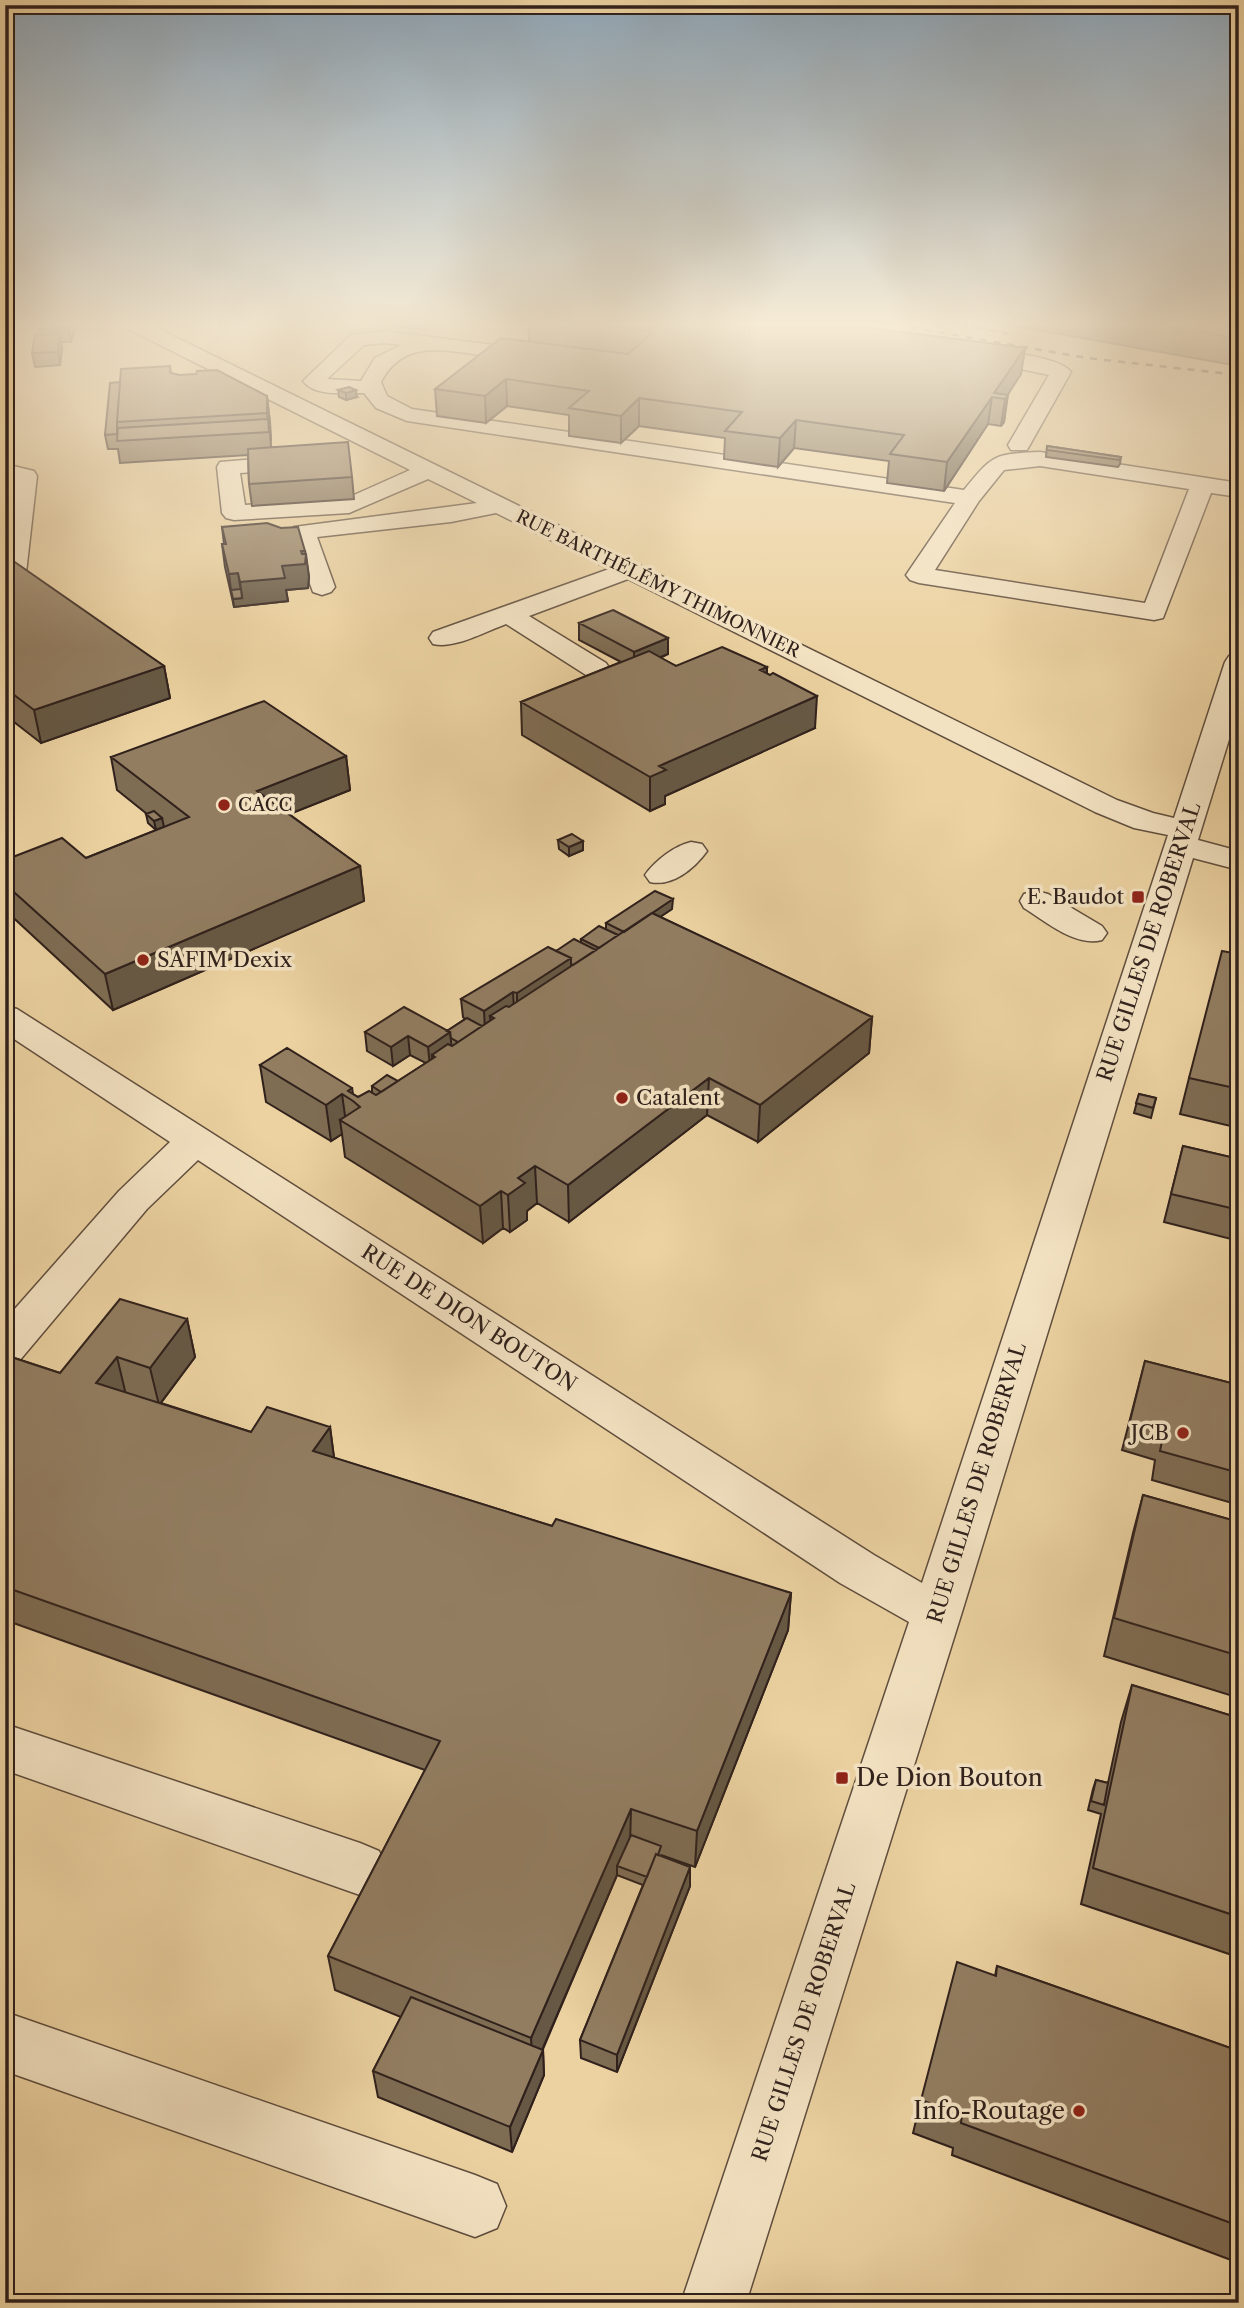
<svg xmlns="http://www.w3.org/2000/svg" width="1244" height="2308" font-family="'Libre Caslon Text',serif">
  <style>
    .lines { fill: none; stroke-linecap: round; stroke-linejoin: round }
    .minor-casing { stroke: #5f4d3d; stroke-width: 3 }
    .minor { fill: #f3e2c2; fill-rule: evenodd }
    .rail { stroke: #30211c; stroke-width: 2.5; stroke-dasharray: 7 7; stroke-linecap: butt }
    .wall { fill: #7e6c53; stroke: #30211c; stroke-width: 2 }
    .shaded-wall { fill: #665844; stroke: #30211c; stroke-width: 2 }
    .building { fill: #927d61; stroke: #30211c; stroke-width: 2 }
    .poi-dot { fill: #8f2418; stroke: #f3e2c2; stroke-width: 2.5 }
    .labels { text-anchor: middle; stroke-width: 7; stroke-linejoin: round; paint-order: stroke }
    .far-street-label { font-size: 18px; fill: #30211c; stroke: #f3e2c2 }
    .far-poi-label { font-size: 18px; fill: #30211c; stroke: #f3e2c2; text-anchor: start }
    .poi-label { font-size: 21px; fill: #30211c; stroke: #f3e2c2; text-anchor: end }
    .street-label { font-size: 21px; fill: #30211c; stroke: #f3e2c2 }
    .near-poi-label { font-size: 24px; fill: #30211c; stroke: #f3e2c2; text-anchor: start }
  </style>
  <rect width="100%" height="100%" fill="#ecd2a1"/>
  <filter id="stains"><feTurbulence type="fractalNoise" baseFrequency=".00286" numOctaves="4"/><feColorMatrix values="0 0 0 0 .2 0 0 0 0 .09 0 0 0 0 .02 0 0 0 .5 -.17"/></filter>
  <radialGradient id="worn" r=".72"><stop offset=".6" stop-color="#630" stop-opacity="0"/><stop offset="1" stop-color="#630" stop-opacity=".3"/></radialGradient>
  <g class="lines">
    <defs>
      <path id="minor" d="M 126,325 L 151,325 L 1117,800 L 1153,813 L 1174,818 L 1225,662 L 1229,656 L 1239,654 L 1239,707 L 1198,840 L 1239,851 L 1239,870 L 1193,858 L 962,1612 L 746,2303 L 681,2303 L 909,1622 L 840,1583 L 198,1160 L 147,1209 L 20,1360 L 5,1365 L 5,1320 L 119,1191 L 170,1142 L 5,1033 L 5,1006 L 17,1009 L 874,1555 L 922,1583 L 1168,835 L 1134,828 L 1095,812 L 628,579 L 529,616 L 606,663 L 610,669 L 606,675 L 596,677 L 586,675 L 506,624 C 484,632 455,649 433,644 L 429,638 L 433,632 L 609,569 L 496,513 L 451,522 L 317,537 L 335,587 L 331,592 L 322,595 L 313,592 L 291,532 L 294,527 L 477,503 L 428,479 L 349,513 L 234,520 L 226,518 L 222,513 L 217,467 L 220,462 L 301,455 L 309,457 L 312,462 L 309,467 L 301,469 L 240,473 L 245,505 L 345,499 L 410,470 L 128,329 Z
        M 385,331 L 509,347 L 542,361 L 545,365 L 542,369 C 528,373 519,364 506,359 C 496,356 484,356 473,354 C 435,349 402,343 381,382 L 387,396 L 412,409 L 964,490 C 993,454 994,454 1040,452 L 1239,483 L 1239,497 L 1211,493 L 1163,618 L 1154,620 L 919,583 L 910,580 L 906,575 L 955,503 L 407,421 L 376,408 L 364,393 C 346,393 315,397 303,381 L 351,335 ZM 385,343 L 401,345 L 375,358 L 361,381 L 327,379 L 364,345 ZM 1040,466 L 1189,489 L 1145,603 L 935,570 L 979,501 L 1004,470 Z
        M 971,347 C 993,351 1058,355 1071,372 L 1027,450 L 1011,450 L 1008,445 L 1049,375 L 964,357 L 961,353 L 964,349 Z
        M 5,464 L 34,471 L 37,476 L 26,573 L 22,578 L 5,583 L 5,540 L 14,480 L 5,478 Z
        M 691,842 L 702,844 L 707,851 C 694,869 672,887 650,882 L 645,875 C 655,861 674,846 691,842 Z
        M 1036,891 L 1048,894 L 1102,926 L 1107,933 L 1102,940 C 1075,947 1047,922 1024,908 L 1020,901 L 1024,894 Z
        M 5,1724 L 360,1843 L 379,1851 L 387,1869 L 379,1887 L 360,1895 L 5,1770 Z
        M 5,2012 L 475,2175 L 497,2184 L 506,2206 L 497,2228 L 475,2237 L 5,2071 Z"/>
    </defs>
    <!-- minor casing -->
    <use href="#minor" class="minor-casing"/>
    <!-- minor -->
    <use href="#minor" class="minor"/>
    <!-- rail -->
    <path class="rail" d="M 897,325 L 1087,358 L 1239,375
      M 961,325 L 1011,334"/>
  </g>
  <!-- wall -->
  <path class="wall" d="M 39,325 L 75,325 L 71,342 L 61,342 L 62,348 L 60,365 L 35,367 L 32,353 L 41,335 Z
    M 390,325 L 431,325 L 425,330 Z
    M 529,325 L 847,325 L 1025,348 L 1021,374 L 1007,395 L 1004,422 L 1001,426 L 988,424 L 944,491 L 887,483 L 889,461 L 794,448 L 778,467 L 724,459 L 725,438 L 639,426 L 621,443 L 569,436 L 569,415 L 507,406 L 486,423 L 437,416 L 435,389 L 529,341 Z
    M 1014,325 L 1239,325 L 1239,366 L 1014,326 Z
    M 170,366 L 171,373 L 267,396 L 270,423 L 271,447 L 352,477 L 354,499 L 252,506 L 249,484 L 248,455 L 120,463 L 118,449 L 108,449 L 105,435 L 120,382 Z
    M 338,390 L 357,397 L 346,400 L 339,397 Z
    M 1047,446 L 1121,457 L 1120,464 L 1118,467 L 1046,457 Z
    M 222,527 L 305,551 L 309,577 L 308,588 L 286,590 L 288,601 L 234,607 L 225,567 L 222,544 L 224,544 Z
    M 5,560 L 164,666 L 170,698 L 41,743 L 5,715 Z
    M 579,623 L 668,638 L 668,654 L 660,658 L 676,666 L 767,667 L 767,673 L 815,728 L 665,796 L 665,804 L 650,811 L 522,735 L 521,702 L 621,662 L 579,640 Z
    M 346,756 L 350,790 L 289,814 L 360,866 L 364,901 L 113,1010 L 5,910 L 5,860 L 86,858 L 164,827 L 156,830 L 148,823 L 146,814 L 147,814 L 117,790 L 111,757 Z
    M 558,840 L 583,841 L 583,850 L 569,856 L 559,849 Z
    M 672,909 L 660,917 L 872,1017 L 869,1053 L 758,1142 L 707,1115 L 569,1222 L 537,1203 L 527,1211 L 527,1220 L 510,1232 L 503,1228 L 483,1243 L 345,1157 L 342,1134 L 331,1141 L 266,1102 L 260,1065 L 352,1088 L 353,1094 L 358,1097 L 372,1093 L 372,1086 L 398,1081 L 426,1063 L 410,1055 L 393,1066 L 367,1051 L 365,1032 L 447,1031 L 465,1019 L 463,1017 L 461,999 L 556,951 L 581,943 L 581,939 L 606,929 L 606,923 Z
    M 1239,954 L 1239,1128 L 1180,1114 L 1189,1078 Z
    M 1139,1094 L 1156,1098 L 1151,1118 L 1134,1113 Z
    M 1183,1146 L 1239,1159 L 1239,1241 L 1164,1222 Z
    M 187,1319 L 195,1357 L 161,1403 L 251,1432 L 330,1427 L 334,1458 L 552,1526 L 791,1593 L 788,1630 L 695,1867 L 661,1855 L 690,1886 L 617,2072 L 581,2058 L 580,2040 L 643,1885 L 617,1875 L 543,2049 L 544,2075 L 512,2152 L 378,2097 L 373,2071 L 401,2017 L 335,1990 L 328,1956 L 425,1770 L 5,1620 L 5,1355 L 60,1373 Z
    M 1145,1361 L 1239,1385 L 1239,1505 L 1152,1480 L 1155,1460 L 1122,1450 Z
    M 1143,1495 L 1239,1522 L 1239,1698 L 1104,1656 L 1133,1533 Z
    M 1132,1685 L 1239,1718 L 1238,1957 L 1081,1904 L 1101,1814 L 1088,1810 L 1093,1789 L 1096,1780 L 1108,1783 L 1121,1722 Z
    M 997,1966 L 1239,2051 L 1239,2263 L 952,2155 L 953,2148 L 913,2133 L 921,2100 L 995,1976 Z"/>
  <!-- shaded-wall -->
  <path class="shaded-wall" d="M 69,325 L 75,325 L 71,342 L 68,328 Z
    M 59,334 L 62,348 L 60,365 L 58,352 Z
    M 1025,348 L 1021,374 L 1005,399 L 994,393 Z
    M 506,379 L 507,406 L 486,423 L 485,396 Z
    M 356,390 L 357,397 L 346,400 L 346,393 Z
    M 1008,395 L 1004,422 L 1001,426 L 1005,399 Z
    M 267,396 L 270,423 L 271,441 L 267,413 Z
    M 992,397 L 988,424 L 944,491 L 947,462 Z
    M 639,398 L 639,426 L 621,443 L 621,416 Z
    M 796,420 L 794,448 L 778,467 L 780,438 Z
    M 301,551 L 305,551 L 306,557 L 306,554 L 309,577 L 308,588 L 286,590 L 288,601 L 234,607 L 233,599 L 242,598 L 240,582 L 282,566 Z
    M 238,573 L 242,597 L 231,590 L 229,574 Z
    M 668,638 L 668,654 L 634,668 L 634,652 Z
    M 164,666 L 170,698 L 41,743 L 34,710 Z
    M 767,667 L 765,697 L 760,670 Z
    M 817,696 L 815,728 L 665,796 L 665,804 L 650,811 L 650,777 L 659,766 Z
    M 346,756 L 350,790 L 262,825 L 257,791 Z
    M 162,818 L 164,827 L 156,830 L 154,821 Z
    M 583,841 L 583,850 L 569,856 L 569,847 Z
    M 360,866 L 364,901 L 113,1010 L 105,974 Z
    M 673,899 L 672,909 L 624,941 L 624,932 Z
    M 571,958 L 571,977 L 517,1012 L 517,993 Z
    M 513,992 L 514,1010 L 490,1016 L 491,1026 L 485,1030 L 484,1011 Z
    M 872,1017 L 869,1053 L 758,1142 L 760,1105 Z
    M 450,1032 L 452,1051 L 435,1057 L 432,1055 L 432,1064 L 430,1066 L 428,1047 Z
    M 408,1036 L 410,1055 L 393,1066 L 391,1047 Z
    M 709,1078 L 707,1115 L 569,1222 L 568,1185 Z
    M 342,1094 L 346,1123 L 340,1120 L 342,1134 L 331,1141 L 326,1105 Z
    M 535,1166 L 537,1203 L 527,1211 L 527,1220 L 510,1232 L 508,1195 L 518,1178 Z
    M 501,1191 L 503,1228 L 483,1243 L 480,1206 Z
    M 187,1319 L 195,1357 L 159,1405 L 150,1368 Z
    M 117,1357 L 126,1395 L 96,1383 Z
    M 330,1427 L 335,1465 L 313,1451 Z
    M 791,1593 L 788,1630 L 695,1867 L 697,1831 Z
    M 631,1809 L 630,1845 L 617,1866 L 617,1875 L 533,2071 L 531,2038 Z
    M 690,1867 L 690,1886 L 617,2072 L 617,2055 Z
    M 543,2050 L 544,2075 L 512,2152 L 510,2127 Z"/>
  <!-- building -->
  <path class="building" d="M 41,325 L 69,325 L 68,328 L 40,329 Z
    M 602,325 L 847,325 L 1025,348 L 994,393 L 1008,395 L 1005,399 L 992,397 L 947,462 L 890,454 L 904,435 L 796,420 L 780,438 L 725,431 L 742,412 L 639,398 L 621,416 L 569,408 L 589,391 L 506,379 L 485,396 L 435,389 L 501,338 L 628,354 L 654,332 Z
    M 1160,325 L 1239,325 L 1239,339 Z
    M 59,334 L 58,352 L 32,353 L 35,335 Z
    M 170,366 L 170,373 L 179,375 L 196,374 L 197,371 L 217,370 L 267,396 L 267,413 L 117,422 L 121,369 Z
    M 120,382 L 117,422 L 117,434 L 105,435 L 110,383 Z
    M 349,387 L 356,390 L 346,393 L 338,390 Z
    M 268,419 L 269,432 L 117,441 L 118,428 Z
    M 348,442 L 352,477 L 249,484 L 248,449 Z
    M 1047,446 L 1121,457 L 1119,460 L 1047,450 Z
    M 267,523 L 281,528 L 298,527 L 305,551 L 301,551 L 302,554 L 306,554 L 305,564 L 282,566 L 285,578 L 240,582 L 238,573 L 229,574 L 222,544 L 226,544 L 222,527 Z
    M 9,558 L 164,666 L 34,710 L 5,688 L 5,560 Z
    M 241,589 L 242,598 L 233,599 L 231,590 Z
    M 613,610 L 668,638 L 634,652 L 579,623 Z
    M 722,647 L 767,667 L 760,670 L 770,675 L 773,673 L 817,696 L 659,766 L 666,770 L 650,777 L 521,702 L 649,651 L 676,666 Z
    M 264,701 L 346,756 L 257,791 L 360,866 L 105,974 L 5,884 L 5,860 L 62,838 L 86,858 L 189,817 L 111,757 Z
    M 154,811 L 162,818 L 154,821 L 146,814 Z
    M 572,834 L 583,841 L 569,847 L 558,840 Z
    M 655,891 L 673,899 L 624,932 L 606,923 Z
    M 652,913 L 872,1017 L 760,1105 L 709,1078 L 568,1185 L 535,1166 L 518,1178 L 525,1183 L 508,1195 L 501,1191 L 480,1206 L 340,1120 L 360,1107 L 353,1101 L 342,1094 L 326,1105 L 260,1065 L 287,1048 L 352,1088 L 348,1091 L 358,1097 L 369,1091 L 376,1095 L 435,1057 L 432,1055 L 448,1044 L 452,1046 L 494,1018 L 490,1016 L 506,1006 L 509,1007 Z
    M 599,926 L 618,935 L 599,948 L 581,939 Z
    M 574,939 L 596,950 L 573,965 L 571,964 L 571,958 L 556,951 Z
    M 548,947 L 571,958 L 517,993 L 513,992 L 484,1011 L 461,999 Z
    M 1222,951 L 1239,954 L 1239,1089 L 1189,1078 Z
    M 404,1007 L 450,1032 L 428,1047 L 408,1036 L 391,1047 L 365,1032 Z
    M 467,1018 L 482,1026 L 458,1042 L 451,1038 L 450,1032 L 447,1031 Z
    M 387,1075 L 398,1081 L 381,1092 L 372,1086 Z
    M 1139,1094 L 1156,1098 L 1153,1108 L 1136,1103 Z
    M 1183,1146 L 1239,1159 L 1239,1210 L 1171,1194 Z
    M 120,1299 L 187,1319 L 150,1368 L 117,1357 L 96,1383 L 251,1432 L 267,1407 L 330,1427 L 313,1451 L 552,1526 L 556,1519 L 791,1593 L 697,1831 L 631,1809 L 531,2038 L 328,1956 L 440,1741 L 5,1587 L 5,1355 L 60,1373 Z
    M 1145,1361 L 1239,1385 L 1239,1473 L 1160,1451 L 1164,1431 L 1130,1421 Z
    M 1143,1495 L 1239,1522 L 1239,1656 L 1114,1618 Z
    M 1132,1685 L 1239,1718 L 1239,1917 L 1093,1868 Z
    M 1096,1780 L 1108,1783 L 1104,1805 L 1091,1801 Z
    M 631,1835 L 661,1846 L 658,1855 L 656,1854 L 647,1877 L 617,1866 Z
    M 656,1854 L 690,1867 L 617,2055 L 580,2040 Z
    M 957,1962 L 996,1976 L 997,1966 L 1239,2051 L 1239,2226 L 961,2123 L 962,2115 L 921,2100 Z
    M 411,1997 L 543,2050 L 510,2127 L 373,2071 Z"/>
  <!-- sky -->
  <linearGradient id="sky" x2="0" y2="1"><stop stop-color="#90a8ba"/><stop offset="0.5" stop-color="#f6ebd5"/><stop offset="1" stop-color="#f6ebd5" stop-opacity="0"/></linearGradient>
  <rect width="1244" height="649" fill="url(#sky)"/>
  <!-- markers -->
  <g class="poi-dot">
    <circle cx="224" cy="805" r="7"/>
    <rect x="1131" y="890" width="14" height="14" rx="3.5"/>
    <circle cx="143" cy="960" r="7"/>
    <circle cx="622" cy="1098" r="7"/>
    <circle cx="1183" cy="1433" r="7"/>
    <rect x="835" y="1771" width="14" height="14" rx="3.5"/>
    <circle cx="1079" cy="2111" r="7"/>
  </g>
  <g class="labels">
    <!-- far-street labels -->
    <g class="far-street-label">
      <text transform="translate(658 584) rotate(26)" y="6">RUE BARTHÉLÉMY THIMONNIER</text>
    </g>
    <!-- far-poi labels -->
    <g class="far-poi-label">
      <text x="238" y="811">CACC</text>
    </g>
    <!-- poi labels -->
    <g class="poi-label">
      <text x="1124" y="904">E. Baudot</text>
      <text x="157" y="967" text-anchor="start">SAFIM Dexix</text>
      <text x="636" y="1105" text-anchor="start">Catalent</text>
      <text x="1169" y="1440">JCB</text>
    </g>
    <!-- street labels -->
    <g class="street-label">
      <text transform="translate(1149 942) rotate(-72)" y="7">RUE GILLES DE ROBERVAL</text>
      <text transform="translate(469 1318) rotate(33)" y="7">RUE DE DION BOUTON</text>
      <text transform="translate(977 1483) rotate(-73)" y="7">RUE GILLES DE ROBERVAL</text>
      <text transform="translate(804 2022) rotate(-72)" y="7">RUE GILLES DE ROBERVAL</text>
    </g>
    <!-- near-poi labels -->
    <g class="near-poi-label">
      <text x="856" y="1786">De Dion Bouton</text>
      <text x="1065" y="2119" text-anchor="end">Info-Routage</text>
    </g>
  </g>
  <!-- margin -->
  <rect width="1244" height="2308" fill="none" stroke="#ecd2a1" stroke-width="28"/>
  <rect x="7" y="7" width="1230" height="2294" fill="none" stroke="#30211c" stroke-width="3.5"/>
  <rect x="14" y="14" width="1216" height="2280" fill="none" stroke="#30211c" stroke-width="2"/>
  <rect width="100%" height="100%" filter="url(#stains)"/>
  <rect width="100%" height="100%" fill="url(#worn)"/>
</svg>
